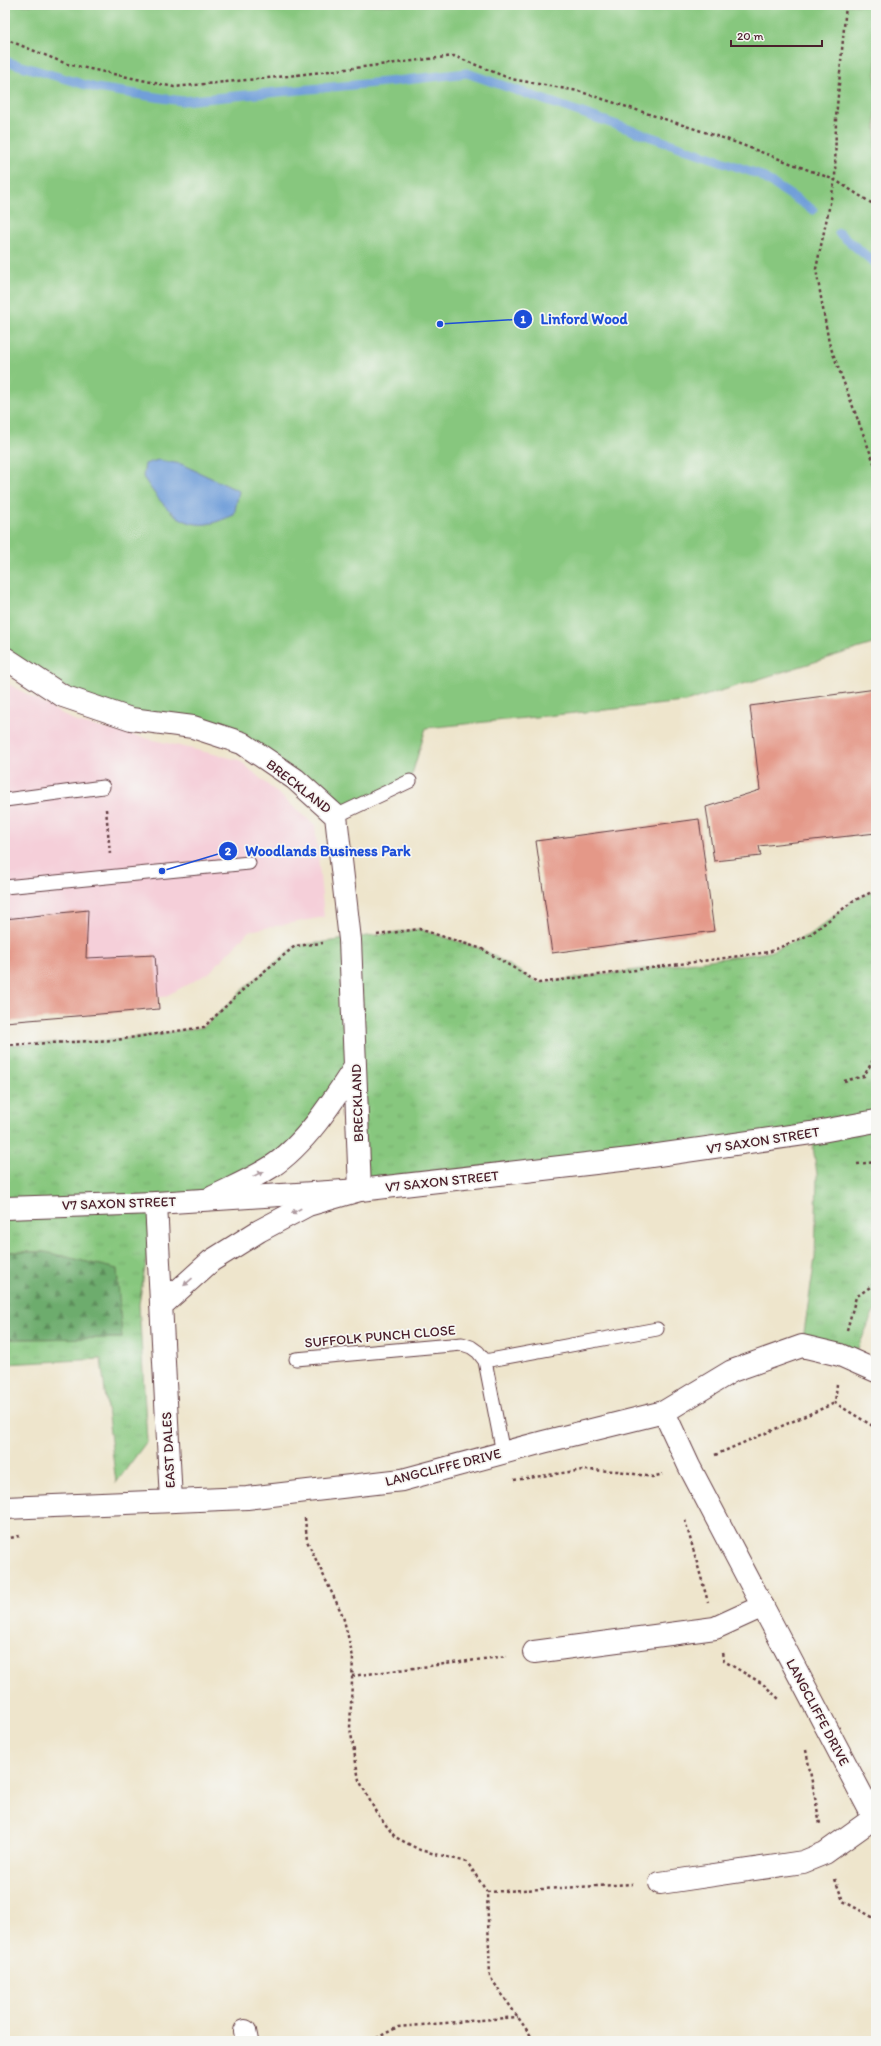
<svg xmlns="http://www.w3.org/2000/svg" width="881" height="2046" font-family="Itim,sans-serif">
  <style>
    .built { fill: #f5cfd9 }
    .grass { fill: url(#grass-tufts); stroke: #687354 }
    .forest { fill: url(#forest-firs); stroke: #5c664c }
    .park { fill: #87c77e; stroke: #687354 }
    .water { fill: #719fd9; stroke: #5e5f82 }
    .lines { fill: none; stroke-linecap: round; stroke-linejoin: round }
    .stream { stroke: #719fd9; stroke-width: 9 }
    .building { fill: #e49888 }
    .service-casing { stroke: #633d43; stroke-width: 15 }
    .minor-casing { stroke: #633d43; stroke-width: 24 }
    .tertiary-casing { stroke: #633d43; stroke-width: 24 }
    .path { stroke: #633d43; stroke-width: 2.5; stroke-dasharray: 3 3; stroke-linecap: butt }
    .service { stroke: #fff; stroke-width: 13 }
    .minor { stroke: #fff; stroke-width: 22 }
    .tertiary { stroke: #fff; stroke-width: 22 }
    .oneway { fill: #ae9aa0 }
    .labels { text-anchor: middle; stroke-width: 3.5; stroke-linejoin: round; paint-order: stroke }
    .street-label { font-size: 14px; fill: #4a1f2b; stroke: #f6f6f2 }
    .leader { fill: none; stroke: #1d4ed8; stroke-width: 1.5 }
    .callout-dot { fill: #1d4ed8; stroke: #f6f6f2; stroke-width: 1.5 }
    .mark-label { font-size: 12px; text-anchor: middle; font-weight: bold; fill: #fff }
    .callout-label { font-size: 15px; text-anchor: middle; font-weight: bold; fill: #1d4ed8; stroke: #f6f6f2; stroke-width: 3.5; stroke-linejoin: round; paint-order: stroke }
  </style>
  <defs>
    <pattern id="grass-tufts" width="24" height="20" patternUnits="userSpaceOnUse"><rect width="24" height="20" fill="#87c77e"/><path d="M3 7l-1-3M5 7V3M7 7l1-3M15 17l-1-3M17 17v-4M19 17l1-3" fill="none" stroke="#76aa6d"/></pattern>
    <pattern id="forest-firs" width="22" height="20" patternUnits="userSpaceOnUse"><rect width="22" height="20" fill="#6dac6d"/><path d="M5 1l3.5 6h-7zM16 11l3.5 6h-7z" fill="#5c8b5a"/></pattern>
  </defs>
  <rect width="100%" height="100%" fill="#f6f6f2"/>
  <filter id="ink" filterUnits="userSpaceOnUse"><feTurbulence type="fractalNoise" baseFrequency=".025" numOctaves="2"/><feDisplacementMap in="SourceGraphic" scale="8" xChannelSelector="R" yChannelSelector="G"/><feConvolveMatrix kernelMatrix="1 2 1 2 8 2 1 2 1" color-interpolation-filters="sRGB"/></filter>
  <filter id="wash" filterUnits="userSpaceOnUse"><feTurbulence type="fractalNoise" baseFrequency=".012" numOctaves="4" result="noise"/><feDisplacementMap in="SourceGraphic" scale="16" xChannelSelector="R" yChannelSelector="G"/><feGaussianBlur stdDeviation="0.9" result="paint"/><feColorMatrix in="noise" values="0 0 0 0 0 0 0 0 0 0 0 0 0 0 0 0 0 1.4 0 .05"/><feComposite in="paint" operator="in"/></filter>
  <g filter="url(#wash)">
    <rect width="100%" height="100%" fill="#eee5cc"/>
    <!-- built -->
    <path class="built" d="M 5,682 L 77,722 L 239,760 L 315,825 L 324,917 L 249,931 L 209,973 L 164,997 L 5,1005 Z"/>
    <!-- grass -->
    <path class="grass" d="M 876,890 L 876,1311 L 873,1313 L 853,1360 L 802,1346 L 815,1258 L 817,1174 L 811,1133 L 360,1190 L 355,1068 L 299,1142 L 211,1198 L 156,1203 L 139,1304 L 147,1441 L 116,1483 L 101,1359 L 5,1364 L 5,1339 L 122,1338 L 45,1252 L 5,1252 L 5,1045 L 116,1040 L 204,1027 L 249,984 L 295,946 L 419,929 L 482,949 L 539,983 L 769,952 L 811,934 L 853,901 Z"/>
    <!-- forest -->
    <path class="forest" d="M 5,1252 L 45,1252 L 117,1269 L 122,1338 L 5,1339 Z"/>
    <!-- park -->
    <path class="park" d="M 5,5 L 876,5 L 876,643 L 685,702 L 426,728 L 410,781 L 336,816 L 241,743 L 131,719 L 5,658 Z"/>
    <!-- water -->
    <path class="water" d="M 158,460 L 181,464 L 239,491 L 234,515 C 226,518 216,523 207,524 C 177,528 158,499 143,477 L 145,464 Z"/>
    <g class="lines">
      <!-- stream -->
      <path class="stream" d="M 5,61 L 96,88 L 182,101 L 396,81 L 467,73 L 758,174 L 813,210
        M 839,233 L 876,264"/>
    </g>
    <g id="blocks">
      <!-- building -->
      <path class="building" d="M 876,689 L 876,833 L 759,846 L 761,856 L 714,861 L 706,807 L 760,790 L 750,706 Z
        M 699,819 L 714,931 L 552,953 L 536,841 Z
        M 88,910 L 86,958 L 155,955 L 159,1009 L 5,1022 L 5,919 Z"/>
    </g>
  </g>
  <g filter="url(#ink)">
    <use href="#blocks" fill-opacity="0" stroke="#633d43" stroke-width="1"/>
    <g class="lines">
      <defs>
        <path id="service" d="M 5,800 L 103,787
          M 336,816 L 410,781
          M 5,887 L 249,863
          M 296,1359 L 462,1344 L 471,1347 L 478,1352 L 485,1361 L 503,1453
          M 485,1361 L 657,1329"/>
        <path id="minor" d="M 5,658 L 63,696 L 131,719 L 193,727 L 242,743 L 295,779 L 336,816 L 350,940 L 360,1190 L 308,1205 L 259,1231 L 211,1261 L 161,1306
          M 211,1198 C 231,1188 252,1179 271,1167 C 305,1145 333,1101 355,1067
          M 156,1203 L 171,1501
          M 664,1412 L 689,1466 L 876,1822
          M 5,1508 L 247,1498 L 402,1480 L 543,1442 L 664,1412 L 732,1371 L 802,1346 L 840,1355 L 876,1371
          M 534,1652 L 715,1628 L 763,1606
          M 660,1883 L 803,1862 L 825,1853 L 874,1818
          M 245,2031 L 247,2041"/>
        <path id="tertiary" d="M 5,1208 L 156,1203 L 360,1190 L 630,1159 L 811,1133 L 876,1121"/>
      </defs>
      <!-- service casing -->
      <use href="#service" class="service-casing"/>
      <!-- minor casing -->
      <use href="#minor" class="minor-casing"/>
      <!-- tertiary casing -->
      <use href="#tertiary" class="tertiary-casing"/>
      <!-- path -->
      <path class="path" d="M 846,5 L 836,118 L 835,180 L 816,269 L 829,343 L 876,468
        M 5,39 L 67,64 L 174,87 L 288,76 L 454,56 L 511,79 L 578,91 L 729,140 L 835,180 L 876,206
        M 106,809 L 110,854
        M 377,935 L 419,929 L 482,949 L 539,983 L 769,952 L 811,934 L 853,901 L 876,890
        M 5,1045 L 116,1040 L 204,1027 L 249,984 L 295,946 L 323,943
        M 844,1081 L 864,1076 L 876,1055
        M 857,1164 L 876,1162
        M 847,1330 L 856,1297 L 876,1283
        M 837,1384 L 835,1403 L 876,1428
        M 715,1455 L 835,1403
        M 514,1480 L 583,1470 L 618,1471 L 652,1477 L 663,1474
        M 305,1518 L 307,1541 L 343,1616 L 353,1657 L 350,1728 L 359,1780 L 376,1812 L 395,1837 L 420,1850 L 467,1862 L 487,1892 L 490,1977 L 531,2036 L 538,2041
        M 685,1520 L 708,1602
        M 5,1539 L 20,1536
        M 722,1653 L 724,1661 L 763,1684 L 780,1700
        M 352,1676 L 507,1656
        M 806,1750 L 820,1824
        M 835,1879 L 843,1901 L 876,1919
        M 487,1892 L 633,1884
        M 371,2041 L 398,2027 L 518,2017"/>
      <!-- service -->
      <use href="#service" class="service"/>
      <!-- minor -->
      <use href="#minor" class="minor"/>
      <!-- tertiary -->
      <use href="#tertiary" class="tertiary"/>
    </g>
    <!-- one-way arrows -->
    <defs><path id="oneway-solid" d="M-6-.8H1V-3.2L6.5 0L1 3.2V.8H-6Z"/></defs>
    <g class="oneway">
      <use href="#oneway-solid" transform="translate(258 1174) rotate(-27)"/>
      <use href="#oneway-solid" transform="translate(296 1211) rotate(152)"/>
      <use href="#oneway-solid" transform="translate(188 1282) rotate(139)"/>
    </g>
  </g>
  <g class="labels">
    <!-- street labels -->
    <g class="street-label">
      <text transform="translate(299 786) rotate(38)" y="5">BRECKLAND</text>
      <text transform="translate(357 1103) rotate(-92)" y="5">BRECKLAND</text>
      <text transform="translate(763 1140) rotate(-9)" y="5">V7 SAXON STREET</text>
      <text transform="translate(442 1181) rotate(-6)" y="5">V7 SAXON STREET</text>
      <text transform="translate(119 1203) rotate(-2)" y="5">V7 SAXON STREET</text>
      <text transform="translate(380 1336) rotate(-5)" y="5">SUFFOLK PUNCH CLOSE</text>
      <text transform="translate(168 1450) rotate(-93)" y="5">EAST DALES</text>
      <text transform="translate(443 1467) rotate(-14)" y="5">LANGCLIFFE DRIVE</text>
      <text transform="translate(818 1712) rotate(62)" y="5">LANGCLIFFE DRIVE</text>
    </g>
  </g>
  <!-- callouts -->
  <path class="leader" d="M440 324L523 319M162 871L228 851"/>
  <g class="callout-dot">
    <circle cx="440" cy="324" r="4"/>
    <circle cx="162" cy="871" r="4"/>
    <circle cx="523" cy="319" r="10"/>
    <circle cx="228" cy="851" r="10"/>
  </g>
  <g class="mark-label">
    <text x="523" y="323">1</text>
    <text x="228" y="855">2</text>
  </g>
  <g class="callout-label">
    <text x="584" y="324">Linford Wood</text>
    <text x="328" y="856">Woodlands Business Park</text>
  </g>
  <!-- margin -->
  <rect width="881" height="2046" fill="none" stroke="#f6f6f2" stroke-width="20"/>
  <!-- scale -->
  <path d="M731 40v6h91v-6" fill="none" stroke="#4a1f2b" stroke-width="2"/>
  <text x="737" y="40" font-size="12" fill="#4a1f2b" stroke="#f6f6f2" stroke-width="3" paint-order="stroke">20 m</text>
</svg>
